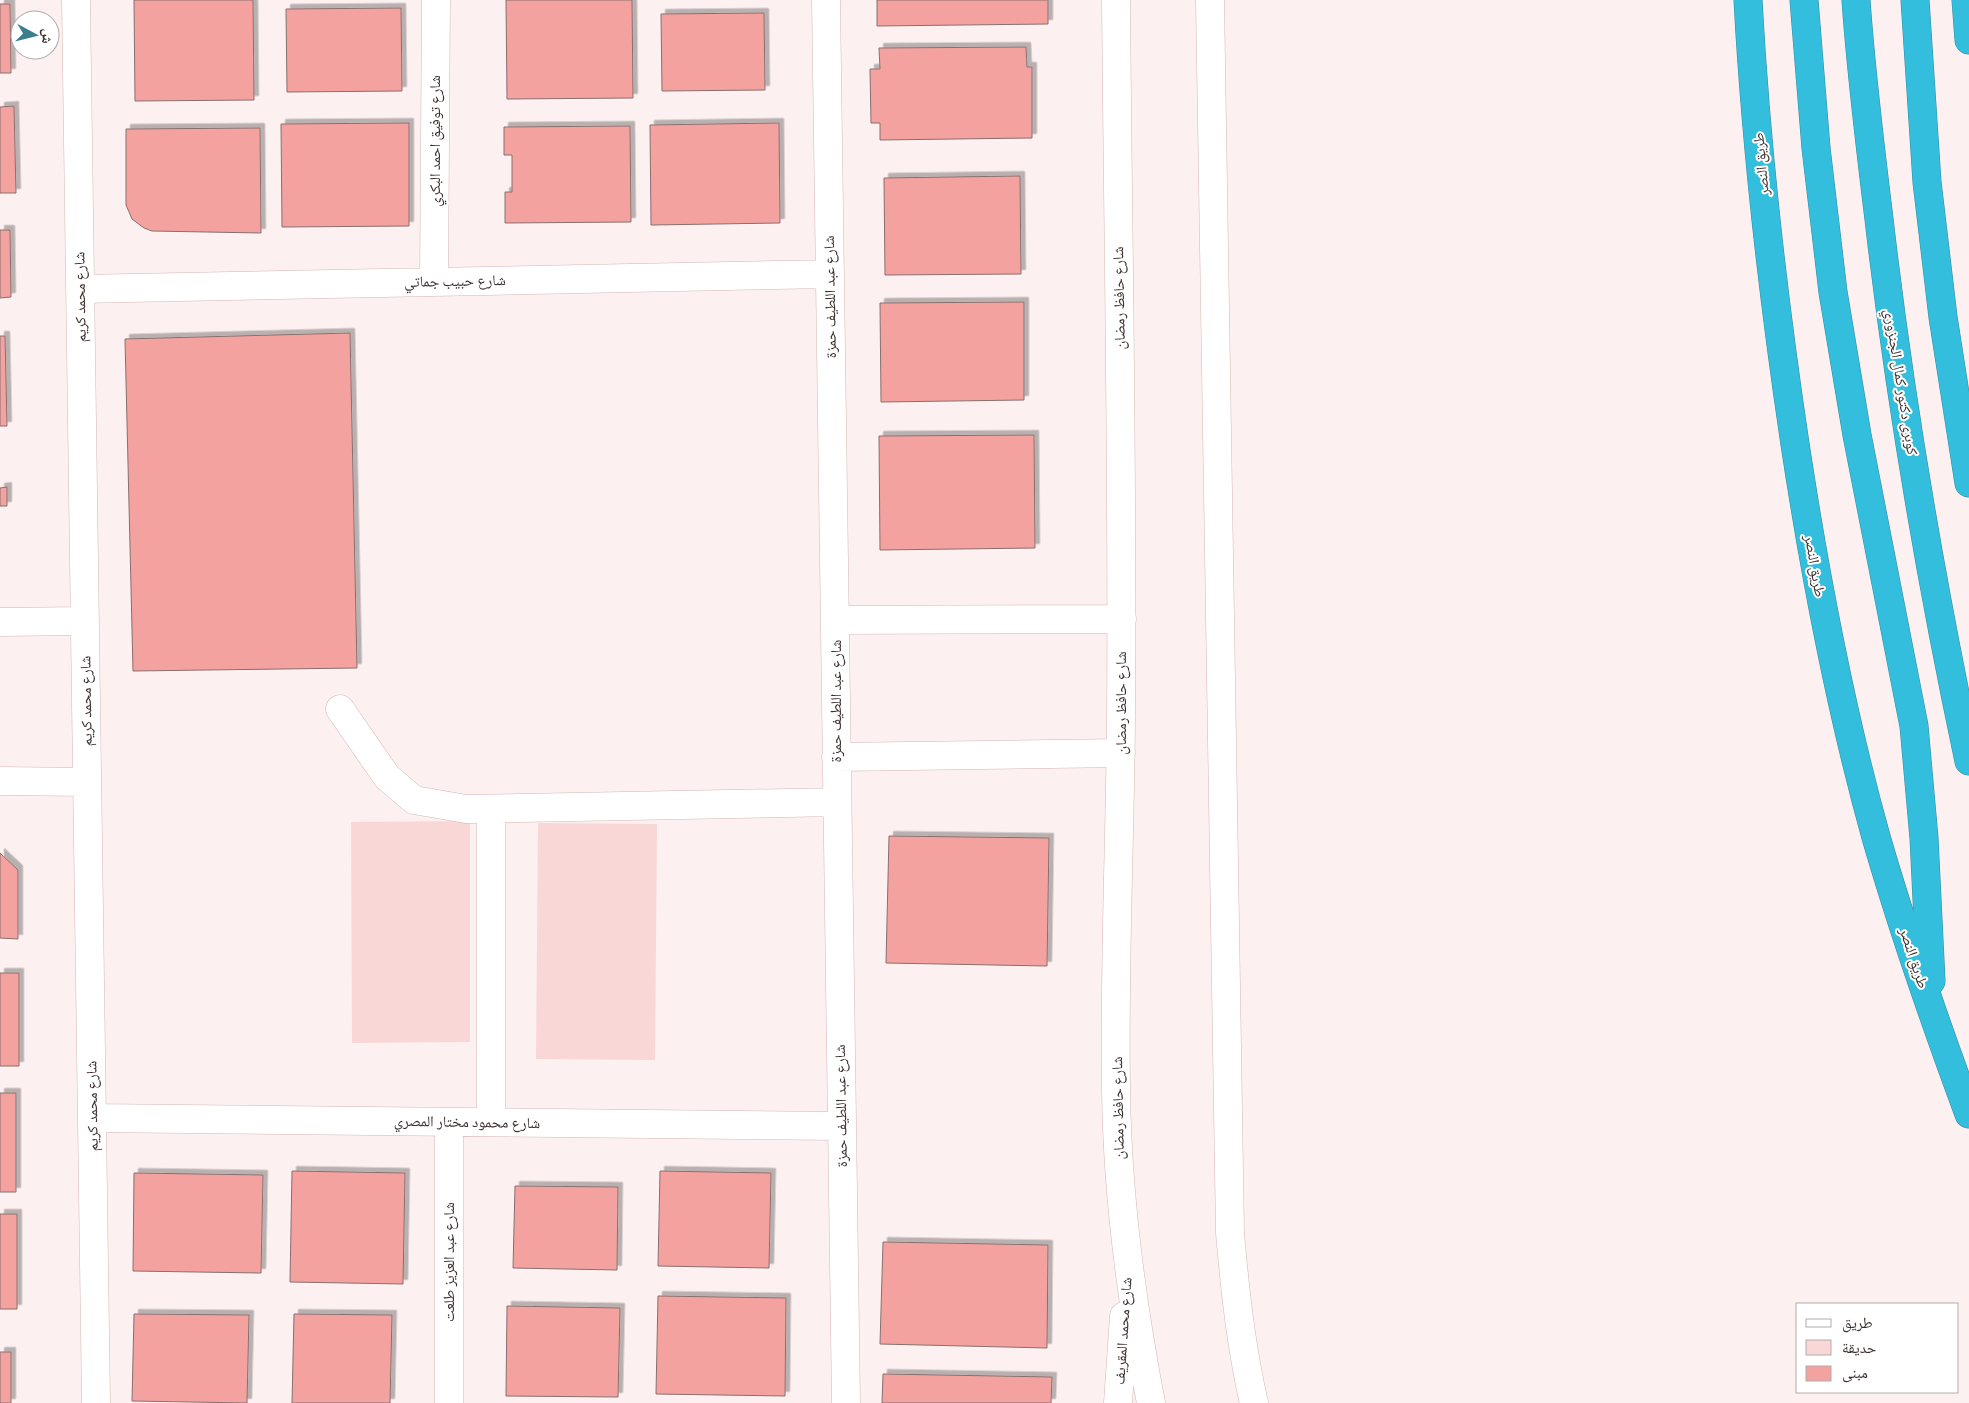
<svg xmlns="http://www.w3.org/2000/svg" width="1969" height="1403" font-family="'Titillium Web','Noto Naskh Arabic',sans-serif">
  <style>
    .green { fill: #f9d7d6 }
    .building { fill: #f4a2a0; stroke: #886f6e; filter: url(#shadow) }
    .lines { fill: none; stroke-linecap: round; stroke-linejoin: round }
    .minor-casing { stroke: #d3b7b6; stroke-width: 29 }
    .highway-casing { stroke: #358c9f; stroke-width: 29 }
    .minor { stroke: #fff; stroke-width: 28 }
    .highway { stroke: #32bedc; stroke-width: 28 }
    .labels { text-anchor: middle; stroke-width: 4; stroke-linejoin: round; paint-order: stroke }
    .street-label { font-size: 15px; fill: #3b302f; stroke: #fff }
  </style>
  <defs>
    <filter id="shadow"><feDropShadow dx="4.5" dy="-4.5" stdDeviation="0" flood-color="#0004"/></filter>
  </defs>
  <rect width="100%" height="100%" fill="#fcf0f0"/>
  <!-- green -->
  <path class="green" d="M 470,821 L 470,1042 L 352,1043 L 351,822 Z
    M 538,823 L 657,824 L 655,1060 L 536,1059 Z"/>
  <!-- building -->
  <path class="building" d="M 134,0 L 253,0 L 254,100 L 135,101 Z
    M 506,0 L 632,0 L 633,98 L 507,99 Z
    M 877,0 L 1048,0 L 1048,24 L 877,26 Z
    M 0,4 L 10,4 L 11,73 L 0,73 Z
    M 401,8 L 402,91 L 287,92 L 286,9 Z
    M 764,13 L 765,90 L 662,91 L 661,14 Z
    M 1026,47 L 1027,67 L 1032,67 L 1032,138 L 880,140 L 880,123 L 871,123 L 870,69 L 880,69 L 879,48 Z
    M 14,106 L 16,193 L 0,193 L 0,107 Z
    M 409,123 L 409,226 L 282,227 L 281,124 Z
    M 779,123 L 780,223 L 651,225 L 650,125 Z
    M 630,126 L 631,222 L 505,223 L 505,192 L 512,192 L 512,155 L 504,155 L 504,127 Z
    M 260,128 L 261,233 L 152,231 L 144,228 L 132,219 L 126,205 L 126,129 Z
    M 1020,176 L 1021,274 L 885,275 L 884,178 Z
    M 0,230 L 10,230 L 11,297 L 0,298 Z
    M 1024,302 L 1024,400 L 881,402 L 880,303 Z
    M 350,333 L 357,668 L 133,671 L 125,339 Z
    M 0,336 L 5,336 L 7,426 L 0,426 Z
    M 1034,435 L 1035,548 L 880,550 L 879,436 Z
    M 7,487 L 7,506 L 0,506 L 0,488 Z
    M 889,836 L 1049,838 L 1047,966 L 886,963 Z
    M 0,853 L 18,870 L 18,939 L 0,938 Z
    M 0,973 L 19,973 L 19,1066 L 0,1066 Z
    M 0,1093 L 16,1093 L 16,1192 L 0,1192 Z
    M 292,1171 L 405,1173 L 403,1284 L 290,1282 Z
    M 660,1171 L 771,1173 L 769,1268 L 658,1266 Z
    M 134,1173 L 263,1175 L 261,1273 L 133,1271 Z
    M 515,1186 L 618,1187 L 617,1270 L 513,1268 Z
    M 0,1214 L 17,1214 L 17,1309 L 0,1309 Z
    M 883,1242 L 1048,1245 L 1047,1348 L 880,1344 Z
    M 658,1296 L 786,1298 L 785,1396 L 656,1394 Z
    M 507,1306 L 620,1308 L 618,1397 L 506,1396 Z
    M 134,1314 L 249,1315 L 247,1403 L 132,1401 Z
    M 294,1314 L 392,1315 L 390,1403 L 292,1403 Z
    M 0,1352 L 11,1352 L 11,1403 L 0,1403 Z
    M 883,1374 L 1052,1377 L 1051,1403 L 882,1403 Z"/>
  <g class="lines">
    <defs>
      <path id="minor" d="M 76,0 L 96,1403
        M 826,0 L 846,1403
        M 1116,0 C 1118,240 1123,480 1121,720 C 1120,843 1114,965 1116,1088 C 1117,1193 1131,1299 1151,1403
        M 1210,0 L 1230,1233 C 1235,1290 1241,1347 1254,1403
        M 434,282 L 436,0
        M 80,289 L 830,274
        M 836,620 L 1122,619
        M 0,622 L 85,621
        M 340,709 L 387,777 L 414,800 L 466,809 L 837,802
        M 836,757 L 1121,753
        M 0,781 L 87,782
        M 92,1118 L 842,1126
        M 449,1122 L 449,1403
        M 491,1122 L 491,809
        M 1118,1403 L 1124,1316"/>
      <path id="highway" d="M 1748,0 C 1756,149 1773,297 1795,444 C 1815,576 1840,708 1876,837 C 1903,930 1935,1022 1969,1114
        M 1804,0 L 1816,148 L 1833,292 L 1857,435 L 1914,726 L 1924,838 L 1931,981
        M 1856,0 C 1861,73 1870,146 1879,219 C 1900,401 1931,582 1969,761
        M 1915,0 L 1927,182 L 1943,317 L 1969,483
        M 1966,0 L 1969,40"/>
    </defs>
    <!-- minor casing -->
    <use href="#minor" class="minor-casing"/>
    <!-- highway casing -->
    <use href="#highway" class="highway-casing"/>
    <!-- minor -->
    <use href="#minor" class="minor"/>
    <!-- highway -->
    <use href="#highway" class="highway"/>
  </g>
  <g class="labels">
    <!-- street labels -->
    <g class="street-label">
      <text transform="translate(435 141) rotate(-90)" y="5">شارع توفيق احمد البكري</text>
      <text transform="translate(1761 164) rotate(-95)" y="5">طريق النصر</text>
      <text transform="translate(455 281) rotate(-1)" y="5">شارع حبيب جماتي</text>
      <text transform="translate(80 297) rotate(-91)" y="5">شارع محمد كريم</text>
      <text transform="translate(830 297) rotate(-91)" y="5">شارع عبد اللطيف حمزة</text>
      <text transform="translate(1119 298) rotate(-91)" y="5">شارع حافظ رمضان</text>
      <text transform="translate(1901 382) rotate(81)" y="5">كوبرى دكتور كمال الجنزوري</text>
      <text transform="translate(1815 566) rotate(80)" y="5">طريق النصر</text>
      <text transform="translate(86 701) rotate(-91)" y="5">شارع محمد كريم</text>
      <text transform="translate(836 701) rotate(-90)" y="5">شارع عبد اللطيف حمزة</text>
      <text transform="translate(1121 703) rotate(-90)" y="5">شارع حافظ رمضان</text>
      <text transform="translate(1914 958) rotate(72)" y="5">طريق النصر</text>
      <text transform="translate(92 1106) rotate(-91)" y="5">شارع محمد كريم</text>
      <text transform="translate(841 1106) rotate(-91)" y="5">شارع عبد اللطيف حمزة</text>
      <text transform="translate(1118 1108) rotate(-91)" y="5">شارع حافظ رمضان</text>
      <text transform="translate(467 1122) rotate(1)" y="5">شارع محمود مختار المصري</text>
      <text transform="translate(449 1262) rotate(-90)" y="5">شارع عبد العزيز طلعت</text>
      <text transform="translate(1123 1331) rotate(-86)" y="5">شارع محمد المقريف</text>
    </g>
  </g>
  <!-- legend -->
  <rect x="1796" y="1303" width="162" height="90" fill="#ffffff" stroke="#b1acac"/>
  <rect x="1806" y="1319" width="25" height="8" fill="#ffffff" stroke="#b1acac"/>
  <text x="1842" y="1328" font-size="15" fill="#3b302f">طريق</text>
  <rect x="1806" y="1340" width="25" height="15" fill="#f9d7d6" stroke="#b1acac"/>
  <text x="1842" y="1353" font-size="15" fill="#3b302f">حديقة</text>
  <rect x="1806" y="1366" width="25" height="15" fill="#f4a2a0" stroke="#b1acac"/>
  <text x="1842" y="1378" font-size="15" fill="#3b302f">مبنى</text>
  <!-- north arrow -->
  <g transform="translate(35 35) rotate(97)"><circle r="24" fill="#ffffff" stroke="#b1acac"/>
  <path d="M0-4L9 19L0 12L-9 19Z" fill="#3b7e8e"/>
  <text y="-8" font-size="14" font-weight="bold" text-anchor="middle" fill="#3b302f">ش</text>
  </g>
</svg>
